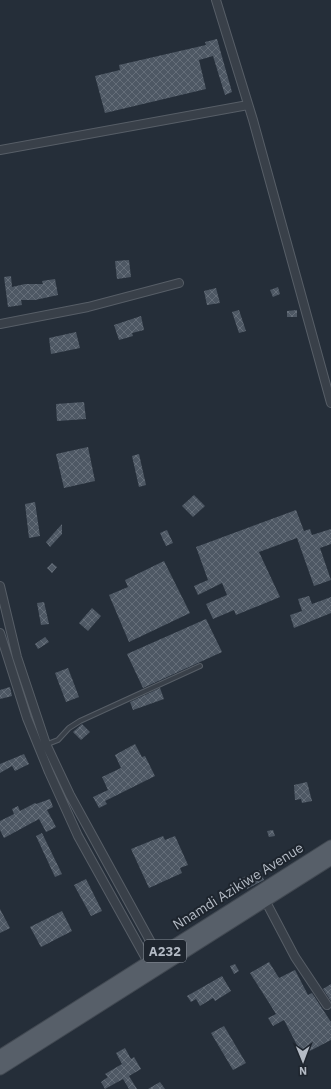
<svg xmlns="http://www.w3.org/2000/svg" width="331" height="1089" font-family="'IBM Plex Sans',sans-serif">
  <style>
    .building { fill: url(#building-cross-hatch) }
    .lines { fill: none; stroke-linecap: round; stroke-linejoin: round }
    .service-casing { stroke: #575e67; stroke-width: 6 }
    .minor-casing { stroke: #575e67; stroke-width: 10 }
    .primary-casing { stroke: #424952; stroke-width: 15 }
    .service { stroke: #394049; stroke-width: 4 }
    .minor { stroke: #394049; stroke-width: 8 }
    .primary { stroke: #575f69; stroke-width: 13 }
    .labels { text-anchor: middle; stroke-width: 4; stroke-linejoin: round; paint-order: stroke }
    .shield { fill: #1e252e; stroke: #878e98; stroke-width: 1 }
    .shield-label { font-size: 13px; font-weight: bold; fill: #b4bbc5 }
    .street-label { font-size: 14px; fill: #b4bbc5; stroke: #1e252e }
  </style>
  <defs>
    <pattern id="building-cross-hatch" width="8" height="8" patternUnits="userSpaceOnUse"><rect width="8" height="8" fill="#4e5864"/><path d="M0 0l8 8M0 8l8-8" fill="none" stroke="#656e79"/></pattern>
  </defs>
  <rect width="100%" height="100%" fill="#252e39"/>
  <!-- building -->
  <path class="building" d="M 217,39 L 232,92 L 225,95 L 213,56 L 199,60 L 206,89 L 105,113 L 95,76 L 120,70 L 119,65 L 206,45 L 205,42 Z
    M 129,260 L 131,277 L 117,279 L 115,261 Z
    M 11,276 L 12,287 L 25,284 L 43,284 L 42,281 L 55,279 L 58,295 L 35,300 L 21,300 L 22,305 L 8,307 L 4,277 Z
    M 278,287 L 280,294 L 273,297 L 270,290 Z
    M 216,288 L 220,303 L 207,305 L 204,291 Z
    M 239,310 L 246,331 L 239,333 L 232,312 Z
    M 297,310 L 297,317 L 287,317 L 287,311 Z
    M 141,316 L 144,330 L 132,333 L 133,336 L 119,340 L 114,325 Z
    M 76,332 L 80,348 L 51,354 L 49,338 Z
    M 84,402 L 86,419 L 57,421 L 56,404 Z
    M 88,447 L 95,481 L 64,488 L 56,454 Z
    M 139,454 L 146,485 L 139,487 L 132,456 Z
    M 194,495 L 205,506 L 193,517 L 182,506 Z
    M 35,502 L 40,536 L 29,538 L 25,504 Z
    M 296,510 L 304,531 L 310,529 L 312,535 L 331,529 L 331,544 L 320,548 L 331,580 L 314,586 L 297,538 L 259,552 L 280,597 L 236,615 L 234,610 L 213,619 L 206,604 L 227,595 L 222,583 L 198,595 L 194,586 L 208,580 L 196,547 Z
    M 62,524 L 62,534 L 50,547 L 46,542 Z
    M 167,530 L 173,543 L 166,546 L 160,533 Z
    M 164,561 L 190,613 L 129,642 L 109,595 L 128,587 L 125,580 Z
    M 52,563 L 57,567 L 52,573 L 47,568 Z
    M 309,596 L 312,604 L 331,597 L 331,613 L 294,628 L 290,615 L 302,611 L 298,599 Z
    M 44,602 L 49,624 L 41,625 L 37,603 Z
    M 92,608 L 101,616 L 88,631 L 79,623 Z
    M 206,619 L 222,652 L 143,688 L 127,654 Z
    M 45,637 L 49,642 L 38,649 L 35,644 Z
    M 68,668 L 79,697 L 66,702 L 55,673 Z
    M 10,687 L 12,696 L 0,699 L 0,690 Z
    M 160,688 L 164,699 L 133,710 L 130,702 Z
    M 82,724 L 90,732 L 81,740 L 73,732 Z
    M 135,744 L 142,757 L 145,756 L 155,776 L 105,801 L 107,804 L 99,808 L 93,797 L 108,790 L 102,777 L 121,768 L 115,755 Z
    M 24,754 L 29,764 L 15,771 L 12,766 L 0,773 L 0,764 Z
    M 307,782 L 312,801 L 302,803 L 301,799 L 295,800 L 294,785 Z
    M 50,799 L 53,807 L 47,810 L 56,827 L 46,832 L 39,819 L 4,838 L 0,830 L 0,821 L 14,814 L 12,809 L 18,806 L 20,811 L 35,803 L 36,804 Z
    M 273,830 L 275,836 L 269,837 L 267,831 Z
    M 42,833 L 62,874 L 55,877 L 36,836 Z
    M 163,836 L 165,840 L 175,836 L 188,865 L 180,868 L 182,873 L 149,888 L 131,849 Z
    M 260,870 L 264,880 L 247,889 L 242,878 Z
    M 86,879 L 102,911 L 91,916 L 74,885 Z
    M 0,909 L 10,928 L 0,933 Z
    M 62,911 L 72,931 L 41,947 L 30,927 Z
    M 269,962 L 279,978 L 295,970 L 308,995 L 312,993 L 331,1022 L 331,1040 L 302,1055 L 284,1020 L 273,1026 L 268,1018 L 276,1014 L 250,973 Z
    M 235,964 L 239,971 L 234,974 L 230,966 Z
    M 222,976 L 231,991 L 215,1001 L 213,998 L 200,1006 L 196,999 L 191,1002 L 187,996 Z
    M 331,984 L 331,1001 L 323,989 Z
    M 224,1026 L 246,1063 L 233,1070 L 211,1033 Z
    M 125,1048 L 131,1059 L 134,1057 L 141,1069 L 129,1076 L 137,1089 L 129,1089 L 123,1079 L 105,1089 L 101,1082 L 108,1077 L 105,1074 L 122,1064 L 116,1053 Z
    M 160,1082 L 165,1089 L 148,1089 Z"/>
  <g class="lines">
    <defs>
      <path id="service" d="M 45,745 L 58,740 L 69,728 L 80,721 L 200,666"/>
      <path id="minor" d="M 216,0 L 253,120 L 331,403
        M 0,150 L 248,105
        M 0,324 L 88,307 L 179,283
        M 0,586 L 17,657 L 46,744 L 70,795 L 154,948 L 160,955
        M 0,633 L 27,718 L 49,772 L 78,836 L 148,962
        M 265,900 L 295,957 L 327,1005"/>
      <path id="primary" d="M 0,1057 L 331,847
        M 0,1068 L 331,858"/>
    </defs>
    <!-- service casing -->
    <use href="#service" class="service-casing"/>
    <!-- minor casing -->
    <use href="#minor" class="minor-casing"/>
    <!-- primary casing -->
    <use href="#primary" class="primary-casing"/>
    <!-- service -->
    <use href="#service" class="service"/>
    <!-- minor -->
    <use href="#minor" class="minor"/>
    <!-- primary -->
    <use href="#primary" class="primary"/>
  </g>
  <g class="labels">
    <!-- shield labels -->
    <rect class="shield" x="144" y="940" width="42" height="22" rx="3"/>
    <g class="shield-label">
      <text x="165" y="956">A232</text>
    </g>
    <!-- street labels -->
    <g class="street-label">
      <text transform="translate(238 886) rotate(-32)" y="5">Nnamdi Azikiwe Avenue</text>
    </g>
  </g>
  <!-- north arrow -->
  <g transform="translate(303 1061) rotate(179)" stroke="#1e252e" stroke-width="3" paint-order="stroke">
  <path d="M0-3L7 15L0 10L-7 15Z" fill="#b4bbc5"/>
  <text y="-6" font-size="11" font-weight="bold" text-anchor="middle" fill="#b4bbc5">N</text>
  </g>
</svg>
